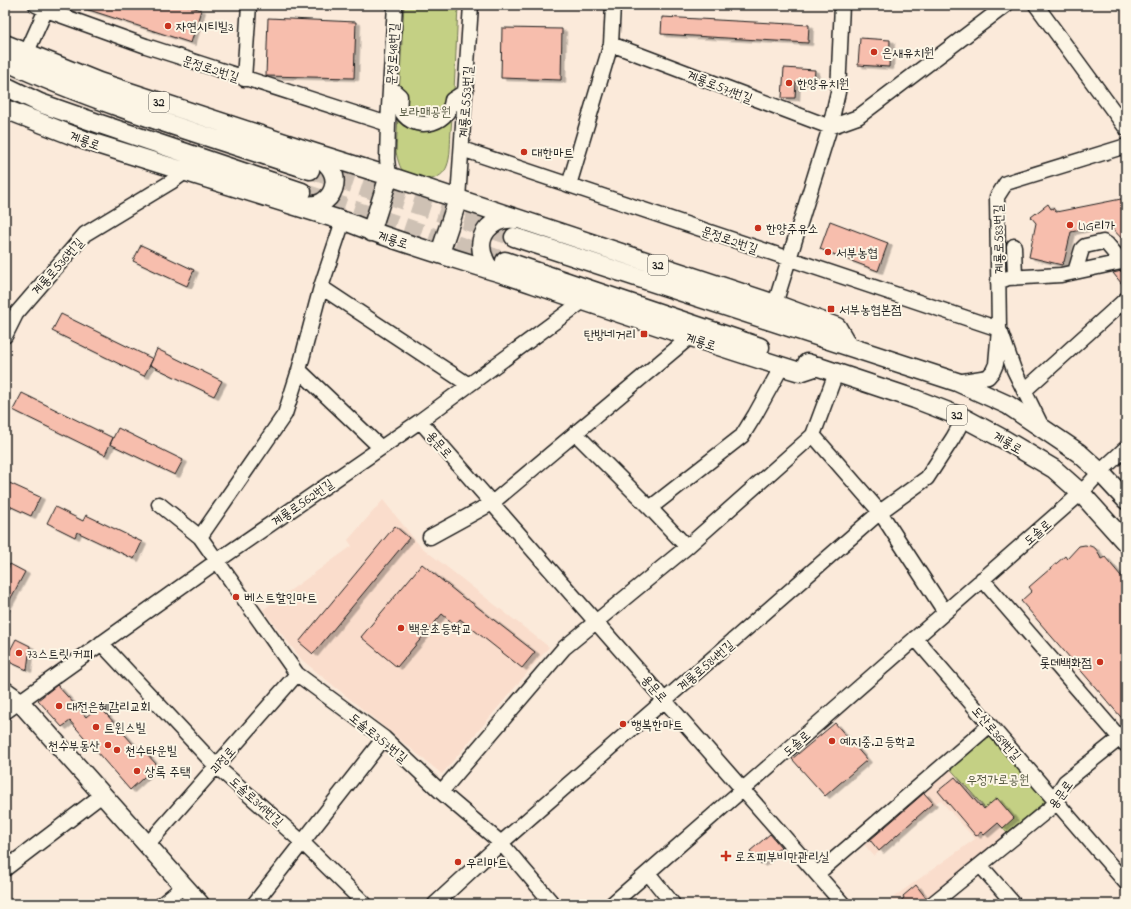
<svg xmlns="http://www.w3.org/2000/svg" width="1131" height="909" font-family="'Indie Flower','Poor Story',sans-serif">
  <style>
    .built { fill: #faddcc }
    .green { fill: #c4d084; stroke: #707650 }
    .building { fill: #f7bead; stroke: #1c1c1c; filter: url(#shadow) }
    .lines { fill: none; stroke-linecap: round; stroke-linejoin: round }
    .major-tunnel { stroke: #cec1b4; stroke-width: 18; stroke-dasharray: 18 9; stroke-linecap: butt }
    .minor-casing { stroke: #1c1c1c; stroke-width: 17 }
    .major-casing { stroke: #1c1c1c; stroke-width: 21 }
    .minor { stroke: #fcf5e5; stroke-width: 14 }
    .major { stroke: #fcf5e5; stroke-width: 18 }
    .poi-dot { fill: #c8321e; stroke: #fcf5e5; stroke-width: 1.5 }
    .labels { text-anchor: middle; stroke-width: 4; stroke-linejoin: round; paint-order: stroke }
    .shield { fill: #fcf5e5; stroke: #5f5d58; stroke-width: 1 }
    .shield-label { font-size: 12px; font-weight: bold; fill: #1c1c1c }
    .poi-label { font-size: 13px; fill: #1c1c1c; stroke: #fcf5e5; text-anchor: start }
    .street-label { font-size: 13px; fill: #1c1c1c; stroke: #fcf5e5 }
    .park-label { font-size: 13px; fill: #4e523b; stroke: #fcf5e5 }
  </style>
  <defs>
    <filter id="shadow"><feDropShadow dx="4.5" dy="2.5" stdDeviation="0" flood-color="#0004"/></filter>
  </defs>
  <rect width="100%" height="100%" fill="#fbeada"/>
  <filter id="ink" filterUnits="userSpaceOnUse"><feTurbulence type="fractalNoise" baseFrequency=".025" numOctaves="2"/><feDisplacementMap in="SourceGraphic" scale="8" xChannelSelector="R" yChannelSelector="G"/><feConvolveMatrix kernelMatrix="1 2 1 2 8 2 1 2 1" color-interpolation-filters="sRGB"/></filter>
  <g filter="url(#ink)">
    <!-- built -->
    <path class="built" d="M 383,500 L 420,546 L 549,647 L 442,774 L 302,660 L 263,610 L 352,546 L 348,540 Z
      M 947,765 L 1007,833 L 922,904 L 884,904 L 975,839 L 940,800 L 874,856 L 861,841 Z"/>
    <!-- green -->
    <path class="green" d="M 404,5 L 458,5 C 456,47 455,88 451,130 C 450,140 451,157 447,166 C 442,181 421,183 408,176 C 400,171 398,161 396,152 Z
      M 986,734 L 1001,736 L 1047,800 L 1007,833 L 947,765 Z"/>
    <!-- building -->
    <path class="building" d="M 80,5 L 186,5 L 201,10 L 191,43 L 80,7 Z
      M 662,17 L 809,25 L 808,43 L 661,34 Z
      M 268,18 L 356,22 L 354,78 L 266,76 Z
      M 502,28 L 562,29 L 561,80 L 501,78 Z
      M 860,38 L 890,40 L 889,67 L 858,65 Z
      M 784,68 L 815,70 L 814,83 L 796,82 L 795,98 L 782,98 Z
      M 1126,198 L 1126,243 L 1108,224 L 1071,232 L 1064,262 L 1063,262 L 1062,265 L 1029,257 L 1036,223 L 1031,217 L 1048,204 L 1051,209 L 1053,208 L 1056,212 Z
      M 830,221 L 888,243 L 878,271 L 820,249 Z
      M 141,245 L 194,270 L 187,286 L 133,261 Z
      M 1126,270 L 1126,289 L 1113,273 Z
      M 61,314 L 153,359 L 144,376 L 52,331 Z
      M 157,349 L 222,381 L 214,396 L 150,365 Z
      M 22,393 L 113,438 L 105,455 L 13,410 Z
      M 118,428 L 183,460 L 175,475 L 110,444 Z
      M 5,481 L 40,497 L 31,516 L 5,504 Z
      M 55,507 L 83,521 L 86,515 L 142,542 L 134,559 L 77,532 L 75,537 L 47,523 Z
      M 395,526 L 409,538 L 313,654 L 299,642 Z
      M 1085,545 L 1090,546 L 1095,548 L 1098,552 L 1101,559 L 1105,557 L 1126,582 L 1126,723 L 1021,601 L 1032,591 L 1029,587 L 1065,556 L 1067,559 L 1079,546 Z
      M 10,564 L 25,572 L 5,609 L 5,574 Z
      M 422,564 L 466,600 L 467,599 L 535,652 L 522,668 L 460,619 L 455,625 L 442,614 L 397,667 L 361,637 Z
      M 16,639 L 30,646 L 27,670 L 5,660 Z
      M 57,685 L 86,717 L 99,706 L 142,754 L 145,752 L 157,765 L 130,790 L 70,721 L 62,727 L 38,700 Z
      M 835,723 L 867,760 L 825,796 L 792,759 Z
      M 955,777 L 980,806 L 981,805 L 984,809 L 997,798 L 1014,818 L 1003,828 L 998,823 L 984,835 L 981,832 L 976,836 L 938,791 Z
      M 924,793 L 933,803 L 879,851 L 870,840 Z
      M 770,834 L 781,847 L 761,864 L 750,851 Z
      M 916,885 L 926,898 L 919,904 L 897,904 L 904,898 L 903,896 Z"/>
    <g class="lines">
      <!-- major-tunnel -->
      <path class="major-tunnel" d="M 310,170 L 514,237
        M 302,192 L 505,261"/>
      <defs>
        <path id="minor" d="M 36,5 L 46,10 L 146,46 L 388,124
          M 1036,5 L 1126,128
          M 611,44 L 830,127 L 858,117 L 1006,5
          M 26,54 L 48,5
          M 244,79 L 249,5
          M 390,87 L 400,96 C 400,99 399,104 400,108 C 409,133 449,127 452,100 L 466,91
          M 462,149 L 999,329
          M 389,176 L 387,159 L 388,124 L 395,5
          M 569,185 L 611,44 L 613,5
          M 458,199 L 471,5
          M 1014,246 L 1015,278
          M 1075,272 L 1082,249 L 1085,246 L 1103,242 L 1107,244 L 1122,262
          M 998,282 L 1008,278 L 1061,275 L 1126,261
          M 321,287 L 469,385
          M 775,304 L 830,127 L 838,92 L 842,5
          M 1001,333 L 1014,370 L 1042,427
          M 5,336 L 16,314 L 85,234 L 171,182 L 185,172
          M 299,370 L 381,448
          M 957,382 L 988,377 L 993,371 L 996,364 L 999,329 L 997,197 L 1006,183 L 1126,146
          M 1024,391 L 1126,299
          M 420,421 L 843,904
          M 575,433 L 650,508 L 687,547
          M 813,435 L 880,512 L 945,612
          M 159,504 L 200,537 L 297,674 L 384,738 L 441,792 L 501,843 L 553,904
          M 650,508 L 742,436 L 755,415 L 782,366
          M 200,537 L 285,414 L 299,370 L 321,287 L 343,221
          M 430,537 L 492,503 L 690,337
          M 982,579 L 1126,745
          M 915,638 L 1126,883
          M 101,643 L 216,766 L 302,842 L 365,904
          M 5,712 L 217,561 L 420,421 L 583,301
          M 441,792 L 564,648 L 687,547 L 813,435 L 836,373
          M 147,845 L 297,674
          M 980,865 L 1014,904
          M 5,869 L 102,795
          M 648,873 L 673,904
          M 817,874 L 990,725
          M 162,904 L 184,886
          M 254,904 L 384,738
          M 435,904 L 501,843 L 880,512 L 927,478 L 953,438 L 964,418
          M 612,904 L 1081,493 L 1100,472 L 1126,448
          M 932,904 L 1054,805 L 1054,799 L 1065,782 L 1120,738"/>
        <path id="major" d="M 5,44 L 99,82 L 315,153 L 389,176 L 775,304 L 837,327 L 848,346
          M 5,61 C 102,106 208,136 310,170
          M 5,86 L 40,103 L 100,124 L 302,192
          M 5,109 L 84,140 L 350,223 C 402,244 457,259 510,276 C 607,309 703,342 800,372 L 818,366
          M 299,206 C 306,206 315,206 321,203 C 333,197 338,182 332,171 C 329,164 322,160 317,155
          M 371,232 L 389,176
          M 514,237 L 957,382 L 1008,405 L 1079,453 L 1100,472 L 1126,500
          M 440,253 L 458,199
          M 505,261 L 760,347
          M 496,271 C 491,270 487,266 485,261 C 473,237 491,216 516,219
          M 807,363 L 915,399 L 964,418 L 1005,440 L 1054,469 L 1081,493 L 1126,543
          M 5,691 L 19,701 L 200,904"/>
      </defs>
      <!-- minor casing -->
      <use href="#minor" class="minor-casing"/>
      <!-- major casing -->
      <use href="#major" class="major-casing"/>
      <!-- minor -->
      <use href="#minor" class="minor"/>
      <!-- major -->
      <use href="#major" class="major"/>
    </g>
  </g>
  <!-- markers -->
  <g class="poi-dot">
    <circle cx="168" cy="26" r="4"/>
    <circle cx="874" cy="52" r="4"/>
    <circle cx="789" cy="83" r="4"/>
    <circle cx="524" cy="152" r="4"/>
    <circle cx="1070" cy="225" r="4"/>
    <circle cx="758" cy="228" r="4"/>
    <circle cx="828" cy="252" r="4"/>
    <rect x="827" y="305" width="8" height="8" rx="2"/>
    <rect x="640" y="330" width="8" height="8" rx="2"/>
    <circle cx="236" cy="597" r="4"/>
    <circle cx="401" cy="628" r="4"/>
    <circle cx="19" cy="653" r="4"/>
    <circle cx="1100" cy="662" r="4"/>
    <circle cx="59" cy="706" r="4"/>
    <circle cx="623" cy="724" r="4"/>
    <circle cx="96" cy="727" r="4"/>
    <circle cx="832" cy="741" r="4"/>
    <circle cx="108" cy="745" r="4"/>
    <circle cx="117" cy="750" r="4"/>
    <circle cx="137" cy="771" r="4"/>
    <path d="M724 850h4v4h4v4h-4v4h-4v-4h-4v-4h4z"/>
    <circle cx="458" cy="862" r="4"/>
  </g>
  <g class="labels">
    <!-- shield labels -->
    <g class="shield">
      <rect x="149" y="92" width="20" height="20" rx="3"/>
      <rect x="648" y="255" width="20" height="20" rx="3"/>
      <rect x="947" y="405" width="20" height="20" rx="3"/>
    </g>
    <g class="shield-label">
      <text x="159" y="106">32</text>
      <text x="658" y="269">32</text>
      <text x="957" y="419">32</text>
    </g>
    <!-- poi labels -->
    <g class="poi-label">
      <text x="176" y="31">자연시티빌3</text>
      <text x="882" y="57">은새유치원</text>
      <text x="797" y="88">한양유치원</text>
      <text x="532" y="157">대한마트</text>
      <text x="1078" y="230">LIG리가</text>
      <text x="766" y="233">한양주유소</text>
      <text x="836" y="257">서부농협</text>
      <text x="839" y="314">서부농협본점</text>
      <text x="636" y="339" text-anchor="end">탄방네거리</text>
      <text x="244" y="602">베스트할인마트</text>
      <text x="409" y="633">백운초등학교</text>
      <text x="27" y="658">73스트릿 커피</text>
      <text x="1092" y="667" text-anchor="end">롯데백화점</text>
      <text x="67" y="711">대전은혜감리교회</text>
      <text x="631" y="729">행복한마트</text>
      <text x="104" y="732">트윈스빌</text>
      <text x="840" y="746">예지중.고등학교</text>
      <text x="100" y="750" text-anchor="end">천수부동산</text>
      <text x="125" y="755">천수타운빌</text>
      <text x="145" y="776">상록 주택</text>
      <text x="735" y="861">로즈피부비만관리실</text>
      <text x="466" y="867">우리마트</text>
    </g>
    <!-- street labels -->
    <g class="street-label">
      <text transform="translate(392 54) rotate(-87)" y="5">문정로48번길</text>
      <text transform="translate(211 68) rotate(18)" y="5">문정로2번길</text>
      <text transform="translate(720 86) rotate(21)" y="5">계룡로571번길</text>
      <text transform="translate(465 102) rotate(-86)" y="5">계룡로553번길</text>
      <text transform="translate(85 140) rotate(20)" y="5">계룡로</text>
      <text transform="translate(393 239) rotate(18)" y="5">계룡로</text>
      <text transform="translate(730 239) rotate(19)" y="5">문정로2번길</text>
      <text transform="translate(998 239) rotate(-91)" y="5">계룡로583번길</text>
      <text transform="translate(57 266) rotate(-49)" y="5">계룡로536번길</text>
      <text transform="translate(701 341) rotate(18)" y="5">계룡로</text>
      <text transform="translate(1008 442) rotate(30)" y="5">계룡로</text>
      <text transform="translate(440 444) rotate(49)" y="5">용문로</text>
      <text transform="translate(302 502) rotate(-35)" y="5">계룡로562번길</text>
      <text transform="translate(1037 532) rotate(-41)" y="5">도솔로</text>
      <text transform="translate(705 665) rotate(-41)" y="5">계룡로584번길</text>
      <text transform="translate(655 688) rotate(49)" y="5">용문로</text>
      <text transform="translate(997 733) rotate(49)" y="5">도산로369번길</text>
      <text transform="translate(379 737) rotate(39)" y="5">도솔로357번길</text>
      <text transform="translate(796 743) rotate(-41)" y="5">도솔로</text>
      <text transform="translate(222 760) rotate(-49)" y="5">괴정로</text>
      <text transform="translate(1060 794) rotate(-54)" y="5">용문로</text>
      <text transform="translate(257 801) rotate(42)" y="5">도솔로349번길</text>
    </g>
    <!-- park labels -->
    <g class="park-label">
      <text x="425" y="116">보라매공원</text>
      <text x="998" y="784">우정가로공원</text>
    </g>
  </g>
  <!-- margin -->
  <rect width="1131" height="909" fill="none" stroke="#fcf5e5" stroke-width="20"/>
  <rect x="10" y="10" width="1111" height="889" fill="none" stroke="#1c1c1c" stroke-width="1.5" filter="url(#ink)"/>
</svg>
